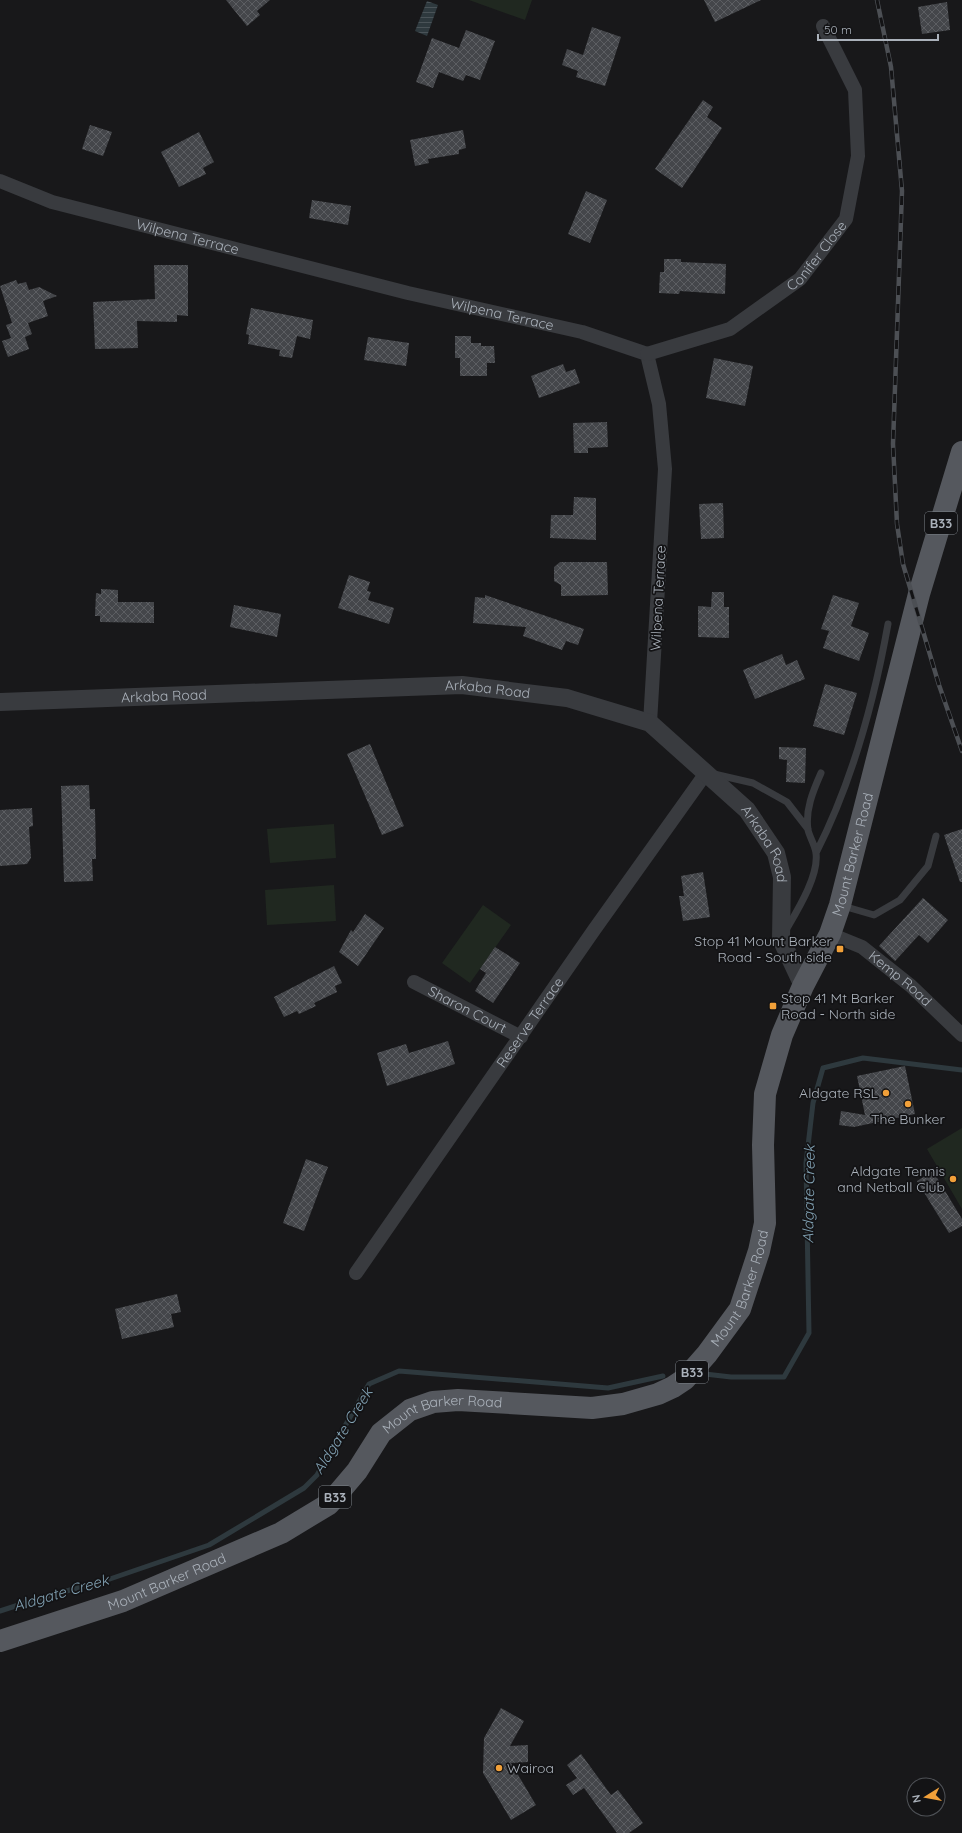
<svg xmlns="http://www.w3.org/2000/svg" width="962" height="1833" font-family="Quicksand,sans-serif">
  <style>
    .garden { fill: #202820 }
    .water { fill: url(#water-rules) }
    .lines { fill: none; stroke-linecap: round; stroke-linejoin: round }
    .stream { stroke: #2e393e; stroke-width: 5 }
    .building { fill: url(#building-cross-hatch) }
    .service { stroke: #393b3f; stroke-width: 7 }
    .minor { stroke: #393b3f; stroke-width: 14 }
    .tertiary { stroke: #393b3f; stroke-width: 18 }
    .primary { stroke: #55585e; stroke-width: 22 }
    .rail-casing { stroke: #4c4f54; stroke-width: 4.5 }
    .rail { stroke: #131315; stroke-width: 3; stroke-dasharray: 9; stroke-linecap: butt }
    .poi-dot { fill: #f1a039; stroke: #131315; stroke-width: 1.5 }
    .labels { text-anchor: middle; stroke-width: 3.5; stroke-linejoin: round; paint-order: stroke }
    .shield { fill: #131315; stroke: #7d8288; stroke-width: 1 }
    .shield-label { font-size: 13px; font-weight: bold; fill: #aab1ba }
    .street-label { font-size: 14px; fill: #aab1ba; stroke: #131315 }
    .poi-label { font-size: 14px; fill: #aab1ba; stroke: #131315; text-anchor: end }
    .water-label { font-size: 15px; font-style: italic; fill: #82a2b4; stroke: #131315 }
  </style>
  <defs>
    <pattern id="water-rules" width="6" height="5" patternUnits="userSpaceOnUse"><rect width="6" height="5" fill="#2e393e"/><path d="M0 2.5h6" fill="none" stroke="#4a5358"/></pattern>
    <pattern id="building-cross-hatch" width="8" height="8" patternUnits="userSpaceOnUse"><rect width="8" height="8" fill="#44464a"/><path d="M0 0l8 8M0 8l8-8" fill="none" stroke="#5c5e62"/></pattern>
  </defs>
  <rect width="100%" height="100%" fill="#18181a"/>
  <!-- garden -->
  <path class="garden" d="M 469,0 L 532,0 L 525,20 Z
    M 334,824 L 336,858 L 270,863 L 267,829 Z
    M 334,885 L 336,921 L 267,925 L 265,890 Z
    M 483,905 L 511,925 L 470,983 L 442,963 Z
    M 962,1128 L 962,1209 L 927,1149 Z"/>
  <!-- water -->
  <path class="water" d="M 427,1 L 438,5 L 427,36 L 415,31 Z"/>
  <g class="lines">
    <!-- stream -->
    <path class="stream" d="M 705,1374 L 731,1377 L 784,1377 L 809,1333 L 806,1163 L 813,1103 L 823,1068 L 863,1058 L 962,1070
      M 0,1611 L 37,1599 L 107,1580 L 209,1545 L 304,1488 L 317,1475 L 369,1384 L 399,1371 L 608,1388 L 663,1376"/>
  </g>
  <!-- building -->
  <path class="building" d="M 226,0 L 270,0 L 257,11 L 260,15 L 247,26 Z
    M 704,0 L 761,0 L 715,22 Z
    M 947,2 L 950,30 L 922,34 L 918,7 Z
    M 592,27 L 621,37 L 605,86 L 576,77 L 578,71 L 562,65 L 567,49 L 583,55 Z
    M 466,30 L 495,41 L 480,80 L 466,75 L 463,81 L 439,72 L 433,88 L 416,82 L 432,38 L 459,48 Z
    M 703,100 L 713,107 L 707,117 L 722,128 L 682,188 L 655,169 Z
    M 90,125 L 112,132 L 103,156 L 82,149 Z
    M 463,130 L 466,148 L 459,150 L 459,154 L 428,159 L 429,163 L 415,166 L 410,140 Z
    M 199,132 L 214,162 L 203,168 L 206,174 L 179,187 L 161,152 Z
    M 586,191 L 607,200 L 590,243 L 568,234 Z
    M 312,200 L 351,206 L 348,225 L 309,218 Z
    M 664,259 L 681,259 L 681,262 L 726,264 L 725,294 L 680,291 L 679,294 L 659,293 L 660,272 L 664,272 Z
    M 154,265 L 188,265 L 188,316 L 177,315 L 177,322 L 137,321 L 138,348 L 95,349 L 93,302 L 155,299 Z
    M 16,280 L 18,284 L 26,282 L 29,290 L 39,287 L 57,296 L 43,301 L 48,316 L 28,323 L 32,334 L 25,337 L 29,349 L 8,357 L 2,341 L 11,338 L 6,325 L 12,323 L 0,286 Z
    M 251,308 L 313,320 L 310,339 L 297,336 L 292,358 L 279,356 L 280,350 L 248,344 L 249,335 L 246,334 Z
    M 455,336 L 471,336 L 471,343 L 481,343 L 481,346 L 494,346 L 495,363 L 487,363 L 487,376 L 460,376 L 460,358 L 455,358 Z
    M 368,337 L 409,343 L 406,366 L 364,360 Z
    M 714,358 L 753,366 L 745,406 L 706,398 Z
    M 563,364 L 566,372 L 575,369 L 580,383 L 539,398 L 531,376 Z
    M 607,422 L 608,447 L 588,448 L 588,453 L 574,453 L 573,423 Z
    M 574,497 L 596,498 L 596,540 L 550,538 L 551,515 L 573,515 Z
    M 723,503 L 724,538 L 701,539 L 699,504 Z
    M 560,562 L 607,562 L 608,595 L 561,596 L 561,585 L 554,581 L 554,567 Z
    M 349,575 L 370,582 L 367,591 L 371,592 L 368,600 L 394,608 L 389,624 L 338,608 Z
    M 101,589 L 118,590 L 118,602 L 154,602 L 154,623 L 100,622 L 100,616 L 95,616 L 96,593 L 101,594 Z
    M 712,592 L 724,592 L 724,607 L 729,607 L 729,638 L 698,637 L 698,606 L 711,607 Z
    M 485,595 L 584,629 L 578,645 L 566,641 L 562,650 L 523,636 L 526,627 L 473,623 L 475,597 L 485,598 Z
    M 833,595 L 859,603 L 851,626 L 869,633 L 859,661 L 823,648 L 829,631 L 821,629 Z
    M 234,605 L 281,614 L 277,637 L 230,627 Z
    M 782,654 L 786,665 L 797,660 L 805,679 L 755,699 L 743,670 Z
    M 825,684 L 857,693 L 844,735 L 813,726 Z
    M 370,744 L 404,826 L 382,835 L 347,754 Z
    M 779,747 L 806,748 L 805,783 L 786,782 L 787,760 L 779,759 Z
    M 89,785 L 90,809 L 95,809 L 96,859 L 92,859 L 93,881 L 64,882 L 61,786 Z
    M 32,808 L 33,826 L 29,827 L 31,858 L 27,864 L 0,866 L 0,810 Z
    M 962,829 L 962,882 L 960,882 L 944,835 Z
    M 703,872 L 710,917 L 683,921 L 679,896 L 684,896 L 681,876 Z
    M 923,898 L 948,920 L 928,943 L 919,935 L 895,961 L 879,946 Z
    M 365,914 L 384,928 L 358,966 L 339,952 L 351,930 L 353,932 Z
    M 495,947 L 520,963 L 493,1003 L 475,991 L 486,973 L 480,969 Z
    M 334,966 L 342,983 L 335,986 L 337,992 L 314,1003 L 316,1006 L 299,1014 L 297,1011 L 284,1017 L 274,997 Z
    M 448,1041 L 455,1064 L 387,1086 L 377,1053 L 406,1044 L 409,1053 Z
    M 905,1066 L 915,1114 L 854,1127 L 839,1125 L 841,1111 L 865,1115 L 857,1076 Z
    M 306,1159 L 328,1167 L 304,1231 L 283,1223 Z
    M 933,1171 L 962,1219 L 962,1226 L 949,1233 L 917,1181 Z
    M 177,1294 L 181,1312 L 171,1314 L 174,1327 L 122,1339 L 115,1309 Z
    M 501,1708 L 524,1721 L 510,1746 L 528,1745 L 528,1762 L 511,1763 L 536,1805 L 511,1820 L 483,1773 L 484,1738 Z
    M 581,1754 L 611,1795 L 618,1790 L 643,1823 L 629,1833 L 617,1833 L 584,1788 L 573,1795 L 566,1785 L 577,1778 L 567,1765 Z"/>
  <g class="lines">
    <!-- service -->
    <path class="service" d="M 714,774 L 753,783 L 787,802 L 808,829
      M 816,853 C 852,782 874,702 888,624
      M 843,906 L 874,915 L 900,900 L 928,866 L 936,836
      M 786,930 C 797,911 819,876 816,853 C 815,845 810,838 808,830 C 805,810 813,791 821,773"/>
    <!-- minor -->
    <g class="minor">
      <path id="s1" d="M 0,181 L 52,202 L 408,293 L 582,332 L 647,354 L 659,404 L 665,469 L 650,723"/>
      <path id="s2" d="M 647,354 L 730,329 L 800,279 L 846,219 L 858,156 L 855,90 L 823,26"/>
      <path id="s3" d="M 830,934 L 862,947 L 911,986 L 962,1035"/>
      <path id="s4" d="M 414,982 L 521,1037"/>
      <path id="s5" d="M 356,1273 L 594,930 L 706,773"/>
    </g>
    <!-- tertiary -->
    <path class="tertiary" id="s6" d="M 0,702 L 462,685 L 567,698 L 650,723 L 747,810 L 776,853 L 782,877 L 781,939 L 803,986"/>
    <!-- primary -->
    <path class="primary" id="s7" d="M 0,1641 L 123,1601 L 281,1533 L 329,1504 L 357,1471 L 381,1433 L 410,1410 L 433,1402 L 458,1400 L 592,1408 L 623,1404 L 658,1394 L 673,1387 L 685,1379 L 707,1354 L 740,1309 L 759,1251 L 765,1223 L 763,1145 L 765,1094 L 782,1035 L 803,986 L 830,934 L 840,905 L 919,594 L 962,452"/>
    <defs>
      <path id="rail" d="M 877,0 L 891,67 L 902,191 L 893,444 L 897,524 L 903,564 L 939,685 L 962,751"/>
    </defs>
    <!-- rail casing -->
    <use href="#rail" class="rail-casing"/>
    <!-- rail -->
    <use href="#rail" class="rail"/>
  </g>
  <!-- markers -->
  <g class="poi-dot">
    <rect x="836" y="945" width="8" height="8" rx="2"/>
    <rect x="769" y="1002" width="8" height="8" rx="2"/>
    <circle cx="886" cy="1093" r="4"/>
    <circle cx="908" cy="1104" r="4"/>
    <circle cx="953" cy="1179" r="4"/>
    <circle cx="499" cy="1768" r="4"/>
  </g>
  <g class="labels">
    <!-- shield labels -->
    <g class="shield">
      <rect x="925" y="512" width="32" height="22" rx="3"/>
      <rect x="676" y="1361" width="32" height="22" rx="3"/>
      <rect x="319" y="1486" width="32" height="22" rx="3"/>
    </g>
    <g class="shield-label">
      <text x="941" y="528">B33</text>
      <text x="692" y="1377">B33</text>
      <text x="335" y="1502">B33</text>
    </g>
    <!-- street labels -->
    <g class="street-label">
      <text dy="5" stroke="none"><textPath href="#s1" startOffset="196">Wilpena Terrace</textPath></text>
      <text dy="5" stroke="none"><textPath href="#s2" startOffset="201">Conifer Close</textPath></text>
      <text dy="5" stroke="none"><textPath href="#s1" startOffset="520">Wilpena Terrace</textPath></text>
      <text transform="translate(658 598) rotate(-87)" y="5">Wilpena Terrace</text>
      <text dy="5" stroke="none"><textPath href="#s6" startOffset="488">Arkaba Road</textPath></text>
      <text dy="5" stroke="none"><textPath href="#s6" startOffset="164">Arkaba Road</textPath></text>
      <text dy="5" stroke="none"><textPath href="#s6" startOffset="824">Arkaba Road</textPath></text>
      <text dy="5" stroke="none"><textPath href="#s7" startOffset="1329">Mount Barker Road</textPath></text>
      <text dy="5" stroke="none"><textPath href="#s3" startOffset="84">Kemp Road</textPath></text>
      <text dy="5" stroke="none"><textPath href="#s4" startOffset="60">Sharon Court</textPath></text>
      <text dy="5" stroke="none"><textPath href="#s5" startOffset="305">Reserve Terrace</textPath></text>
      <text dy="5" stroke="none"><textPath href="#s7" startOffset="873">Mount Barker Road</textPath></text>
      <text dy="5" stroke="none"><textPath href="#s7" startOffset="513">Mount Barker Road</textPath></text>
      <text dy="5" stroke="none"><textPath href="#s7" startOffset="177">Mount Barker Road</textPath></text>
    </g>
    <!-- poi labels -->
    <g class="poi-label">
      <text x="832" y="946">Stop 41 Mount Barker<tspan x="832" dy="16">Road - South side</tspan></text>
      <text x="781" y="1003" text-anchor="start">Stop 41 Mt Barker<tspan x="781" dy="16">Road - North side</tspan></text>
      <text x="878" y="1098">Aldgate RSL</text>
      <text x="908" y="1124" text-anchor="middle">The Bunker</text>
      <text x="945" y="1176">Aldgate Tennis<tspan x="945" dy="16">and Netball Club</tspan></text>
      <text x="507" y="1773" text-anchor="start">Wairoa</text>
    </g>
    <!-- water labels -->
    <g class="water-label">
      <text transform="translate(809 1194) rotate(-89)" y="5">Aldgate Creek</text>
      <text transform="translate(343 1431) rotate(-58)" y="5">Aldgate Creek</text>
      <text transform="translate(61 1593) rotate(-16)" y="5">Aldgate Creek</text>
    </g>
  </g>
  <!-- north arrow -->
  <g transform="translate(926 1797) rotate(259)"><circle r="19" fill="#131315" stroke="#4f5257"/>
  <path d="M0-3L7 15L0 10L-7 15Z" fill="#f1a039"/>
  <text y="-6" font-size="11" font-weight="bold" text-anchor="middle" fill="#aab1ba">N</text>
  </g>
  <!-- scale -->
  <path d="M818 34v6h120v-6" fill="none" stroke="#aab1ba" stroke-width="2"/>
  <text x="824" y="34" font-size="12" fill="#aab1ba" stroke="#131315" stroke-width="3" paint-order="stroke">50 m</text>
</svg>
